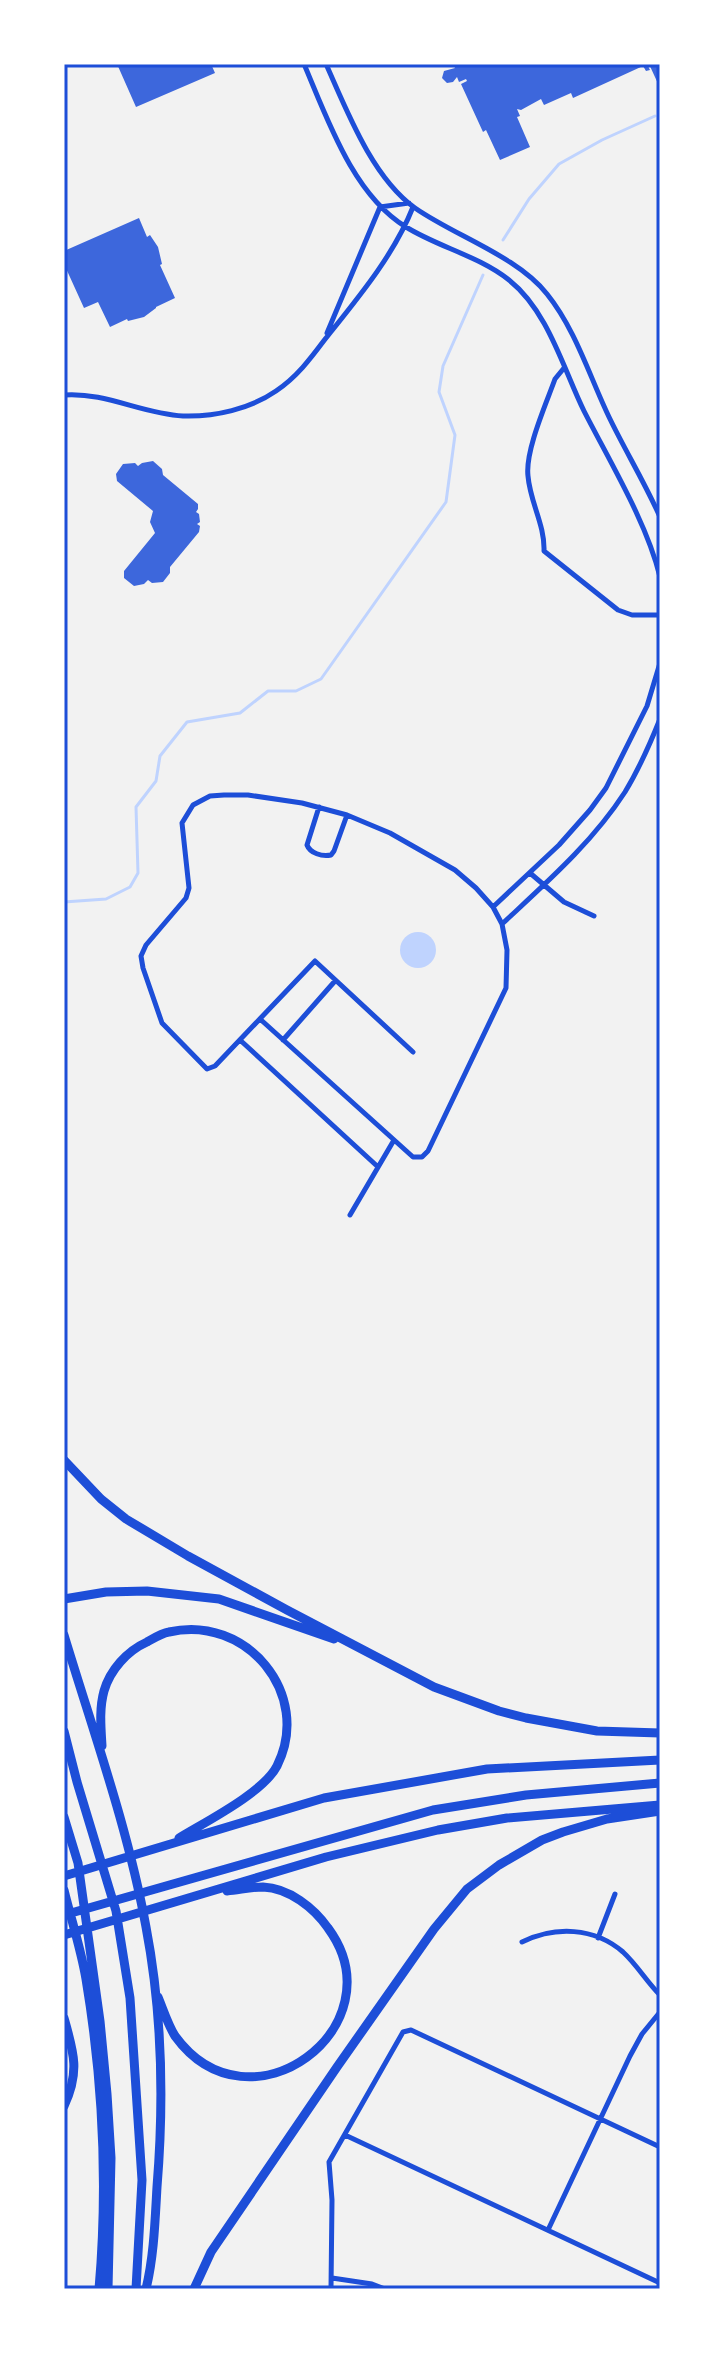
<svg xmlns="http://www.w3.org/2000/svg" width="724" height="2353" font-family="'Titillium Web',sans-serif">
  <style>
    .water { fill: #bfd3fe }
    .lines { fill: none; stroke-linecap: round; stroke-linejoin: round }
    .stream { stroke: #bfd3fe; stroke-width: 3 }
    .building { fill: #3d67dc }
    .minor { stroke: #1d4ed8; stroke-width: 5 }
    .motorway { stroke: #1d4ed8; stroke-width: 9 }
    .neatline { fill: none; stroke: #1d4ed8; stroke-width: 3 }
  </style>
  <rect width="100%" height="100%" fill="#f2f2f2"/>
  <!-- water -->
  <path class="water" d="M400 950a18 18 0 1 1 36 0a18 18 0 1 1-36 0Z"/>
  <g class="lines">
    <!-- stream -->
    <path class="stream" d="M 503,240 L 529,199 L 559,164 L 602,140 L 655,116
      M 64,902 L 106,899 L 130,887 L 138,873 L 136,807 L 156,781 L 160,756 L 187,722 L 240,713 L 268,691 L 296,691 L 321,679 L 446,502 L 455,435 L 439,392 L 443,366 L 483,275"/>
  </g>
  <!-- building -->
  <path class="building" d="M 117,64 L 211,64 L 215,73 L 136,107 Z
    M 453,64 L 647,64 L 650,70 L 646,71 L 643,66 L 573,98 L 571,93 L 544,105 L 541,99 L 521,110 L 517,109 L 520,116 L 517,117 L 530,147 L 500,160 L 486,130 L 483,132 L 461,84 L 467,81 L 466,79 L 459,82 L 457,77 L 453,82 L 447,83 L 442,78 L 444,71 L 455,68 Z
    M 649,64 L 660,64 L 660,88 Z
    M 139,218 L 147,237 L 150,235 L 158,247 L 162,264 L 160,265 L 175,298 L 156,307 L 156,308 L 144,317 L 128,321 L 127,319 L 110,327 L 98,302 L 84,308 L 64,264 L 64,251 Z
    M 153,461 L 162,469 L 163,475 L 198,504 L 198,509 L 196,512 L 199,514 L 200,522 L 197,524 L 200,526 L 199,532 L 170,567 L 170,573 L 163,582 L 152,583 L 148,580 L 144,584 L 134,586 L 124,578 L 124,571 L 155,533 L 150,522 L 153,511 L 117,481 L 116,474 L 123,464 L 135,463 L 138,466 L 142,463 Z"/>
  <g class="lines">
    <!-- minor -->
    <path class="minor" d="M 304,64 C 327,118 353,195 406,227 C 438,247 479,256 509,280 C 548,311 563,368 584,411 C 610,462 647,523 660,577
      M 326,64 C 347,111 372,177 415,208 C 455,236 517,256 547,294 C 576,330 590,378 610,419 C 626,452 645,483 660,517
      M 327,333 L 380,207 L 409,203
      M 564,368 L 555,379 C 546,404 525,451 528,476 C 530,502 545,525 544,551 L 618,610 L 632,615 L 660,615
      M 64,395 C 106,392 142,414 183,416 C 215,417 250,409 276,391 C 297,377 311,358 326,338 C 358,298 394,255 413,207
      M 319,807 L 307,845 C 310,853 322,857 331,855 L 334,851 L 347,815
      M 530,873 L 564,902 L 594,916
      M 493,907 L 559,845 L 590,810 L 606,788 L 647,706 L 660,663
      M 502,924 C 546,883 592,843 625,792 C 639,769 650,744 660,719
      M 260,1019 L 413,1157 L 422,1157 L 428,1151 L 506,988 L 507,950 L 502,924 L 493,907 L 476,888 L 455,870 L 390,833 L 347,815 L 302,803 L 248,795 L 224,795 L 210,796 L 193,805 L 182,823 L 189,888 L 186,898 L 146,945 L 141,956 L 143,968 L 162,1023 L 207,1069 L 215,1066 L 315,961 L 413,1052
      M 240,1040 L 377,1166
      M 283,1040 L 335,981
      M 350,1215 L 394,1140
      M 598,1938 L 615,1894
      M 522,1942 C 555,1926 594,1927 623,1952 C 637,1965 647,1982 660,1995
      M 345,2135 L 660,2283
      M 548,2230 L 630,2056 L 642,2034 L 660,2012
      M 332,2278 L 372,2284 L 385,2289
      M 331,2289 L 332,2200 L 329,2162 L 403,2032 L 411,2030 L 660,2147"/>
    <!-- motorway -->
    <path class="motorway" d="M 64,1460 L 101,1499 L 126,1519 L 188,1556 L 287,1610 L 434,1687 L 499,1711 L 526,1718 L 597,1731 L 660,1733
      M 64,1599 L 106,1592 L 147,1591 L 219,1599 L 334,1639
      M 64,1635 C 93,1731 128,1828 146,1927 C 162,2011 164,2101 157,2187 C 155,2221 154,2256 146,2289
      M 64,1731 L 77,1782 L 116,1911 L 130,1998 L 142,2180 L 136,2289
      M 102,1746 C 101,1728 99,1709 104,1691 C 110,1670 127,1651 147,1642 C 154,1638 162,1633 169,1632 C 246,1614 313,1694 277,1766 C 263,1793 205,1822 179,1838
      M 64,1817 L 78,1863 L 100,2021 L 107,2094 L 111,2158 L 108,2289
      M 64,1876 L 324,1798 L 487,1769 L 660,1760
      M 64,1890 C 71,1919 81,1949 86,1979 C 103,2081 108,2186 99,2289
      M 64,1915 L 433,1810 L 526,1795 L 660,1783
      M 64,1935 L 326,1857 L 438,1830 L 507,1818 L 660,1805
      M 158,1997 C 163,2009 168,2025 175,2036 C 250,2139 400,2026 328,1928 C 314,1908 289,1888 263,1887 C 251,1887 239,1890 227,1891
      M 64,2018 C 74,2053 80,2072 64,2106
      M 194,2289 L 211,2252 L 337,2067 L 434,1929 L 467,1889 L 499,1865 L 542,1840 L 563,1832 L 607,1819 L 660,1811"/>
  </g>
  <!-- border -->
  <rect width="724" height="2353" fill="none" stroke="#ffffff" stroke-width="132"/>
  <rect x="66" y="66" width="592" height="2221" class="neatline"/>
</svg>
